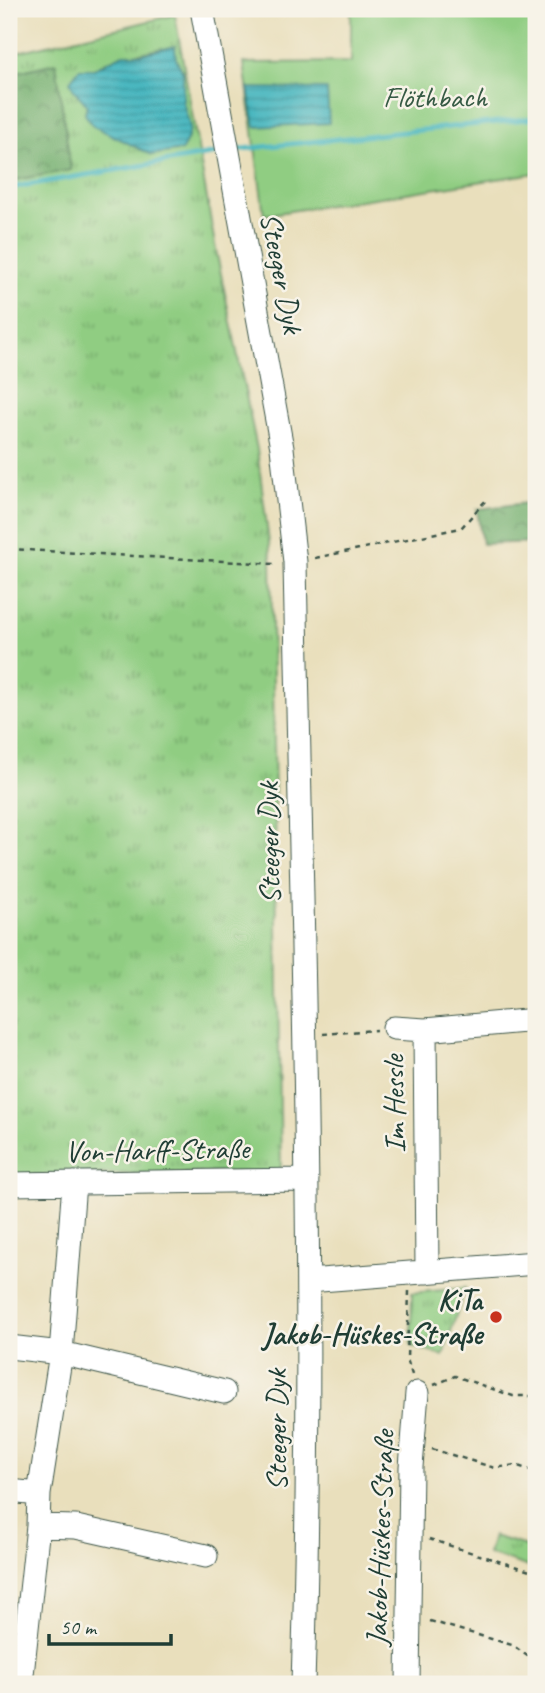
<svg xmlns="http://www.w3.org/2000/svg" width="545" height="1693" font-family="Caveat,sans-serif">
  <style>
    .grass { fill: url(#grass-tufts); stroke: #58855b; stroke-width: 2; fill-rule: evenodd }
    .forest { fill: url(#forest-crowns); stroke: #4a7652; stroke-width: 2 }
    .green { fill: #90cd82; stroke: #58855b; stroke-width: 2 }
    .water { fill: url(#water-rules); stroke: #347a7a; stroke-width: 2 }
    .lines { fill: none; stroke-linecap: round; stroke-linejoin: round }
    .stream { stroke: #48b7c0; stroke-width: 5 }
    .minor-casing { stroke: #3d5548; stroke-width: 25 }
    .path { stroke: #3d5548; stroke-width: 2.5; stroke-dasharray: 5 5; stroke-linecap: butt }
    .minor { stroke: #fff; stroke-width: 23 }
    .poi-dot { fill: #c8321e; stroke: #f7f3e8; stroke-width: 2.5 }
    .labels { text-anchor: middle; stroke-width: 5; stroke-linejoin: round; paint-order: stroke }
    .park-label { font-size: 30px; fill: #365a44; stroke: #f7f3e8 }
    .street-label { font-size: 30px; fill: #1f3d34; stroke: #f7f3e8 }
    .poi-label { font-size: 30px; font-weight: bold; fill: #1f3d34; stroke: #f7f3e8; text-anchor: end }
  </style>
  <defs>
    <pattern id="grass-tufts" width="24" height="20" patternUnits="userSpaceOnUse" patternTransform="scale(1.75)"><rect width="24" height="20" fill="#90cd82"/><path d="M3 7l-1-3M5 7V3M7 7l1-3M15 17l-1-3M17 17v-4M19 17l1-3" fill="none" stroke="#75a86b"/></pattern>
    <pattern id="forest-crowns" width="20" height="18" patternUnits="userSpaceOnUse" patternTransform="scale(1.75)"><rect width="20" height="18" fill="#74b070"/><path d="M2 6a3 3 0 1 1 6 0M12 15a3 3 0 1 1 6 0" fill="none" stroke="#5f905d"/></pattern>
    <pattern id="water-rules" width="6" height="5" patternUnits="userSpaceOnUse" patternTransform="scale(1.75)"><rect width="6" height="5" fill="#48b7c0"/><path d="M0 2.5h6" fill="none" stroke="#3b969d"/></pattern>
  </defs>
  <rect width="100%" height="100%" fill="#f7f3e8"/>
  <filter id="ink" filterUnits="userSpaceOnUse"><feTurbulence type="fractalNoise" baseFrequency=".0143" numOctaves="2"/><feDisplacementMap in="SourceGraphic" scale="14" xChannelSelector="R" yChannelSelector="G"/><feConvolveMatrix kernelMatrix="1 2 1 2 8 2 1 2 1" color-interpolation-filters="sRGB"/></filter>
  <filter id="wash" filterUnits="userSpaceOnUse"><feTurbulence type="fractalNoise" baseFrequency=".00686" numOctaves="4" result="noise"/><feDisplacementMap in="SourceGraphic" scale="28" xChannelSelector="R" yChannelSelector="G"/><feGaussianBlur stdDeviation="1.57" result="paint"/><feColorMatrix in="noise" values="0 0 0 0 0 0 0 0 0 0 0 0 0 0 0 0 0 1.4 0 .05"/><feComposite in="paint" operator="in"/></filter>
  <g filter="url(#wash)">
    <rect width="100%" height="100%" fill="#e9dfbc"/>
    <!-- grass -->
    <path class="grass" d="M 175,15 L 215,245 L 257,449 L 271,558 L 281,1172 L 9,1175 L 9,181 L 70,170 L 55,63 L 9,74 L 9,54 ZM 162,48 L 176,59 L 183,72 L 183,102 L 190,127 L 187,140 L 182,146 L 85,114 L 94,69 C 121,51 134,57 162,48 Z
      M 465,1288 L 443,1356 L 411,1346 L 412,1293 Z
      M 493,1536 L 536,1549 L 535,1569 L 488,1554 Z"/>
    <!-- forest -->
    <path class="forest" d="M 56,63 L 71,170 L 9,181 L 9,74 Z
      M 536,502 L 536,542 L 482,544 L 477,509 Z"/>
    <!-- green -->
    <path class="green" d="M 351,9 L 536,9 L 536,173 L 264,215 L 244,63 L 351,62 Z"/>
    <!-- water -->
    <path class="water" d="M 175,46 L 176,59 L 183,72 L 183,102 L 190,127 L 187,140 L 182,150 L 152,155 L 93,126 L 85,114 L 87,105 L 74,90 L 70,81 L 79,69 L 94,69 L 123,54 L 142,54 Z
      M 248,88 L 327,89 L 329,123 L 255,127 Z"/>
    <g class="lines">
      <!-- stream -->
      <path class="stream" d="M 233,150 L 536,118
        M 9,188 L 223,152"/>
    </g>
  </g>
  <g filter="url(#ink)">
    <g class="lines">
      <defs>
        <path id="minor" d="M 202,9 L 282,448 L 295,562 C 302,936 315,1310 303,1684
          M 394,1028 L 425,1030 L 536,1020
          M 425,1030 L 427,1272
          M 9,1184 L 307,1180
          M 308,1281 L 536,1263
          M 9,1347 L 61,1353 L 224,1392
          M 9,1491 L 39,1494
          M 38,1526 L 76,1527 L 206,1556
          M 21,1684 L 38,1526 L 39,1494 L 61,1353 L 74,1183
          M 408,1684 L 411,1467 L 417,1393"/>
      </defs>
      <!-- minor casing -->
      <use href="#minor" class="minor-casing"/>
      <!-- path -->
      <path class="path" d="M 9,549 L 275,564
        M 315,558 L 461,528 L 487,499
        M 323,1034 L 376,1030
        M 409,1291 L 407,1359 L 412,1375
        M 434,1385 L 455,1376 L 513,1396 L 536,1396
        M 432,1449 L 495,1468 L 515,1465 L 536,1472
        M 429,1539 L 536,1573
        M 430,1621 L 512,1645 L 536,1662"/>
      <!-- minor -->
      <use href="#minor" class="minor"/>
    </g>
  </g>
  <!-- markers -->
  <circle class="poi-dot" cx="496" cy="1317" r="7"/>
  <g class="labels">
    <!-- park labels -->
    <g class="park-label">
      <text x="435" y="107">Flöthbach</text>
    </g>
    <!-- street labels -->
    <g class="street-label">
      <text transform="translate(282 273) rotate(79)" y="10">Steeger Dyk</text>
      <text transform="translate(269 843) rotate(-91)" y="10">Steeger Dyk</text>
      <text transform="translate(394 1104) rotate(-91)" y="10">Im Hessle</text>
      <text transform="translate(157 1150) rotate(-1)" y="10">Von-Harff-Straße</text>
      <text transform="translate(276 1430) rotate(-90)" y="10">Steeger Dyk</text>
      <text transform="translate(380 1538) rotate(-88)" y="10">Jakob-Hüskes-Straße</text>
    </g>
    <!-- poi labels -->
    <g class="poi-label">
      <text x="482" y="1310">KiTa<tspan x="482" dy="34">Jakob-Hüskes-Straße</tspan></text>
    </g>
  </g>
  <!-- margin -->
  <rect width="545" height="1693" fill="none" stroke="#f7f3e8" stroke-width="35"/>
  <!-- scale -->
  <path d="M49 1634v10h122v-10" fill="none" stroke="#1f3d34" stroke-width="3.5"/>
  <text x="60" y="1634" font-size="21" fill="#1f3d34" stroke="#f7f3e8" stroke-width="5" paint-order="stroke">50 m</text>
</svg>
